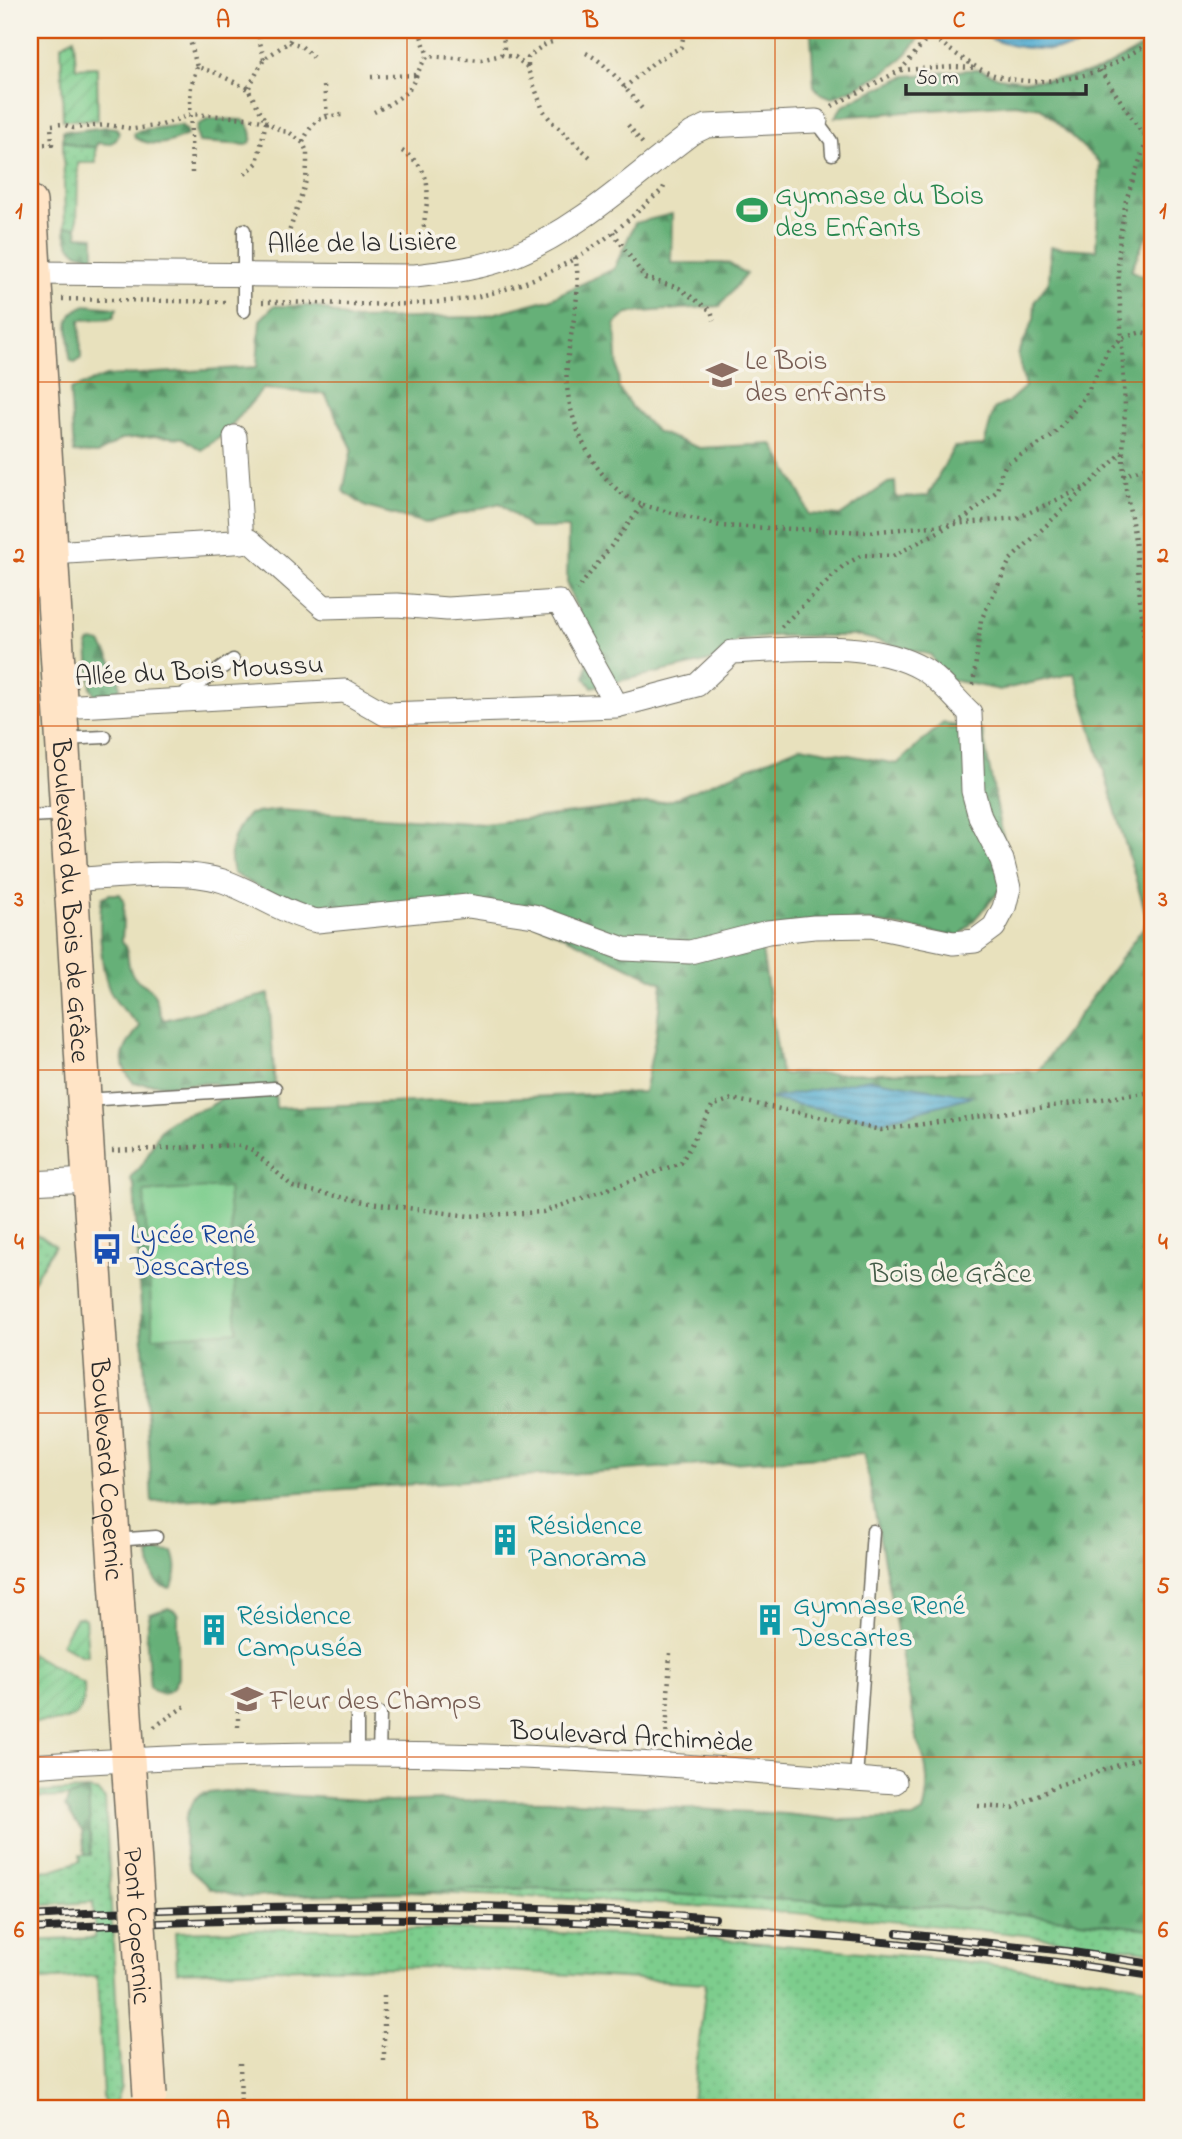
<svg xmlns="http://www.w3.org/2000/svg" width="1182" height="2139" font-family="'Indie Flower',sans-serif">
  <style>
    .grass { fill: url(#grass-dots); stroke: #547c5c; stroke-width: 2 }
    .forest { fill: url(#forest-firs); stroke: #486e52; stroke-width: 2 }
    .park { fill: #7dcd8d; stroke: #547c5c; stroke-width: 2 }
    .garden { fill: url(#garden-furrows); stroke: #547c5c; stroke-width: 2 }
    .water { fill: url(#water-rules); stroke: #406c7e; stroke-width: 2 }
    .lines { fill: none; stroke-linecap: round; stroke-linejoin: round }
    .lane-casing { stroke: #6d6b5e; stroke-width: 15 }
    .street-casing { stroke: #6d6b5e; stroke-width: 25 }
    .secondary-casing { stroke: #6d6b5e; stroke-width: 36 }
    .path { stroke: #6d6b5e; stroke-width: 4.5; stroke-dasharray: 2 5; stroke-linecap: butt }
    .lane { stroke: #fff; stroke-width: 12 }
    .street { stroke: #fff; stroke-width: 23 }
    .secondary { stroke: #ffe4c6; stroke-width: 33 }
    .rail-casing { stroke: #2b2b2b; stroke-width: 8 }
    .rail { stroke: #f7f3e8; stroke-width: 5; stroke-dasharray: 16; stroke-linecap: butt }
    .secondary-bridge-casing { stroke: #6d6b5e; stroke-width: 36; stroke-linecap: butt }
    .secondary-bridge { stroke: #ffe4c6; stroke-width: 33 }
    .grid { fill: none; stroke: #d5540f; stroke-width: 2; stroke-opacity: 0.55 }
    .labels { text-anchor: middle; stroke-width: 7; stroke-linejoin: round; paint-order: stroke }
    .leisure-label { font-size: 28px; fill: #27864d; stroke: #f7f3e8; text-anchor: start }
    .street-label { font-size: 28px; fill: #2b2b2b; stroke: #f7f3e8 }
    .education-label { font-size: 28px; fill: #785e54; stroke: #f7f3e8; text-anchor: start }
    .transit-label { font-size: 28px; fill: #164399; stroke: #f7f3e8; text-anchor: start }
    .park-label { font-size: 28px; fill: #445c48; stroke: #f7f3e8 }
    .culture-label { font-size: 28px; fill: #0d838f; stroke: #f7f3e8; text-anchor: start }
    .neatline { fill: none; stroke: #d5540f; stroke-width: 2.5 }
    .grid-label { font-size: 23px; text-anchor: middle; font-weight: bold; fill: #d5540f }
  </style>
  <defs>
    <pattern id="grass-dots" width="8" height="8" patternUnits="userSpaceOnUse" patternTransform="scale(1.75)"><rect width="8" height="8" fill="#7dcd8d"/><path d="M2 2h.1M6 6h.1" fill="none" stroke="#6cb07a" stroke-width="1.8" stroke-linecap="round"/></pattern>
    <pattern id="forest-firs" width="22" height="20" patternUnits="userSpaceOnUse" patternTransform="scale(1.75)"><rect width="22" height="20" fill="#66b078"/><path d="M5 1l3.5 6h-7zM16 11l3.5 6h-7z" fill="#548f63"/></pattern>
    <pattern id="garden-furrows" width="10" height="10" patternUnits="userSpaceOnUse" patternTransform="scale(1.75)"><rect width="10" height="10" fill="#7dcd8d"/><path d="M-1 1l2-2M0 10L10 0M9 11l2-2" fill="none" stroke="#6cb07a"/></pattern>
    <pattern id="water-rules" width="6" height="5" patternUnits="userSpaceOnUse" patternTransform="scale(1.75)"><rect width="6" height="5" fill="#55aed2"/><path d="M0 2.5h6" fill="none" stroke="#478eab"/></pattern>
  </defs>
  <rect width="100%" height="100%" fill="#f7f3e8"/>
  <filter id="ink" filterUnits="userSpaceOnUse"><feTurbulence type="fractalNoise" baseFrequency=".0143" numOctaves="2"/><feDisplacementMap in="SourceGraphic" scale="14" xChannelSelector="R" yChannelSelector="G"/><feConvolveMatrix kernelMatrix="1 2 1 2 8 2 1 2 1" color-interpolation-filters="sRGB"/></filter>
  <filter id="wash" filterUnits="userSpaceOnUse"><feTurbulence type="fractalNoise" baseFrequency=".00686" numOctaves="4" result="noise"/><feDisplacementMap in="SourceGraphic" scale="28" xChannelSelector="R" yChannelSelector="G"/><feGaussianBlur stdDeviation="1.57" result="paint"/><feColorMatrix in="noise" values="0 0 0 0 0 0 0 0 0 0 0 0 0 0 0 0 0 1.4 0 .05"/><feComposite in="paint" operator="in"/></filter>
  <g filter="url(#wash)">
    <rect width="100%" height="100%" fill="#e8e1bd"/>
    <!-- grass -->
    <path class="grass" d="M 63,140 L 76,146 L 96,147 L 96,163 L 78,163 L 77,228 L 65,228 Z
      M 30,1231 L 55,1245 L 30,1286 Z
      M 88,1790 L 98,1792 L 105,1799 L 121,2086 L 116,2101 L 108,2109 L 105,2109 L 103,2097 L 97,1976 L 30,1981 L 30,1941 L 95,1938 L 93,1902 L 30,1906 L 30,1872 L 52,1870 L 80,1861 L 80,1855 L 91,1855 L 88,1791 L 69,1797 L 30,1798 L 30,1793 Z
      M 539,1888 L 975,1909 L 1152,1929 L 1152,1952 C 905,1916 655,1901 406,1892 Z
      M 282,1929 L 433,1929 L 705,1938 L 951,1960 L 1106,1979 L 1152,1988 L 1152,2109 L 706,2109 L 692,2102 L 706,1983 L 440,1967 L 303,1968 L 177,1972 L 175,1932 Z"/>
    <!-- forest -->
    <path class="forest" d="M 806,30 L 924,30 C 901,70 872,80 832,98 L 820,93 L 814,86 L 811,34 Z
      M 1152,42 L 1152,231 L 1144,241 L 1131,270 L 1152,281 L 1152,1929 L 975,1909 L 539,1888 L 243,1897 L 210,1888 L 190,1870 L 184,1844 L 185,1819 L 192,1802 L 201,1794 L 225,1791 L 390,1802 L 439,1800 L 561,1801 L 785,1814 L 841,1820 L 913,1818 L 923,1812 C 930,1790 928,1764 918,1743 L 864,1454 L 152,1502 L 134,1185 L 131,1181 L 132,1175 C 149,1164 150,1140 165,1125 C 180,1110 208,1114 223,1096 L 219,1086 L 214,1083 L 168,1085 L 134,1083 C 113,1061 125,1047 140,1026 C 131,1017 120,1008 113,997 C 100,977 98,921 102,898 L 109,894 L 120,894 L 124,900 L 122,941 C 130,951 126,961 131,972 C 135,982 145,983 151,990 C 159,999 157,1011 164,1020 L 269,994 L 276,1108 L 644,1092 L 656,1035 L 662,983 L 516,913 L 317,921 L 233,873 C 227,849 233,832 249,814 L 279,810 L 484,824 L 669,801 L 801,746 L 897,764 L 943,723 L 982,730 L 1011,878 L 959,937 L 868,921 L 761,944 L 781,1074 L 1038,1071 L 1148,921 L 1075,673 L 1000,690 L 943,678 L 931,655 L 860,636 L 773,636 L 738,641 L 715,660 L 592,687 L 585,678 L 591,641 L 567,585 L 568,528 L 530,528 L 500,503 L 425,523 L 366,507 L 343,491 L 352,448 L 325,394 L 263,389 L 223,435 L 201,450 L 183,438 L 156,436 L 122,439 L 97,454 L 74,453 L 70,390 L 106,376 L 257,367 L 260,320 L 274,306 L 315,306 L 350,319 L 481,317 L 549,299 L 614,269 L 635,223 L 672,214 L 671,263 L 728,263 L 746,274 L 720,306 L 628,313 L 615,324 L 619,389 L 631,406 L 657,432 L 699,448 L 773,444 L 803,498 L 808,514 L 840,516 L 888,483 L 895,482 L 896,498 L 928,496 L 954,447 L 984,445 L 994,409 L 1008,402 L 1025,387 L 1018,355 L 1034,319 L 1035,301 L 1049,281 L 1051,247 L 1096,250 L 1100,163 L 1041,108 L 1015,104 L 835,117 L 842,107 L 861,96 L 906,76 L 979,69 L 998,77 L 1026,81 L 1066,78 L 1100,70 Z
      M 209,119 L 243,120 C 251,126 256,139 247,145 L 199,142 L 196,132 L 198,125 Z
      M 181,125 L 187,131 L 187,135 C 168,144 156,148 135,138 L 134,133 L 141,130 Z
      M 107,127 L 116,128 L 119,132 L 116,140 L 109,144 L 97,143 L 96,147 L 76,146 L 63,140 L 63,130 L 74,131 Z
      M 72,226 L 77,228 L 78,236 L 94,237 L 94,256 C 76,256 65,246 65,228 Z
      M 86,305 L 117,308 L 113,318 L 80,320 L 81,358 L 75,363 L 71,361 C 68,353 70,346 69,337 C 66,320 70,311 86,305 Z
      M 93,641 L 101,643 L 119,674 L 120,689 L 113,694 L 96,696 L 91,689 L 88,644 Z
      M 155,1551 L 173,1552 C 178,1565 178,1577 170,1588 C 151,1586 151,1570 149,1554 Z
      M 168,1608 L 175,1611 L 178,1615 L 178,1677 L 172,1689 L 163,1694 L 150,1688 L 146,1632 L 150,1614 Z
      M 88,1790 L 91,1855 L 85,1855 L 82,1831 L 65,1807 L 69,1797 Z"/>
    <!-- park -->
    <path class="park" d="M 228,1187 L 237,1331 L 153,1337 L 144,1192 Z"/>
    <!-- garden -->
    <path class="garden" d="M 74,38 L 76,68 L 97,67 L 98,120 L 63,120 L 61,45 Z
      M 76,1617 L 85,1618 L 88,1655 L 82,1656 L 61,1644 Z
      M 30,1653 L 84,1684 C 87,1726 62,1721 30,1723 Z"/>
    <!-- water -->
    <path class="water" d="M 978,30 L 1111,30 C 1099,35 1087,44 1075,47 C 1050,53 996,48 978,30 Z
      M 869,1079 L 973,1096 L 883,1121 L 769,1099 Z"/>
  </g>
  <g filter="url(#ink)">
    <g class="lines">
      <defs>
        <path id="lane" d="M 816,121 L 831,141 L 832,154
          M 244,311 L 244,230
          M 181,696 L 233,660
          M 63,739 L 105,737
          M 30,816 L 64,814
          M 85,1100 L 275,1088
          M 114,1540 L 156,1537
          M 357,1756 L 357,1714
          M 379,1756 L 380,1714
          M 856,1779 L 873,1531"/>
        <path id="street" d="M 30,273 L 415,276 C 449,272 483,268 515,255 C 581,228 635,175 692,133 L 707,126 L 816,121
          M 235,437 L 242,542
          M 51,553 L 250,541 L 324,607 L 397,605 L 447,609 L 559,602 L 617,706
          M 61,707 L 345,691 L 385,714 L 617,706 L 697,685 L 732,652 C 791,650 869,638 923,669 C 940,679 955,699 970,713 L 973,791 L 980,817 L 1002,860 L 1009,888 L 1004,908 L 994,927 L 975,941 L 953,943 L 871,926 L 814,927 L 768,932 L 690,952 L 624,949 L 534,916 L 468,906 L 317,921 C 284,914 255,892 223,881 C 183,868 115,877 72,880
          M 30,1183 L 89,1180
          M 30,1766 C 201,1753 374,1751 545,1758 C 662,1763 778,1773 895,1782"/>
        <g id="secondary">
          <path id="s1" d="M 30,202 L 89,1180 L 130,1788"/>
        </g>
      </defs>
      <!-- lane casing -->
      <use href="#lane" class="lane-casing"/>
      <!-- street casing -->
      <use href="#street" class="street-casing"/>
      <!-- secondary casing -->
      <use href="#secondary" class="secondary-casing"/>
      <!-- path -->
      <path class="path" d="M 101,30 L 104,38
        M 191,30 L 189,36 L 197,67 L 216,73 L 248,89
        M 257,30 L 264,59
        M 419,30 L 428,56
        M 922,30 C 941,42 959,58 980,69 C 1013,87 1065,83 1100,70 C 1118,62 1135,51 1152,42
        M 289,42 L 300,45 L 313,57
        M 586,53 C 611,65 627,92 645,112
        M 501,55 L 504,48 L 503,30
        M 528,66 L 528,58 C 537,49 544,44 556,41
        M 901,70 L 954,67 L 977,68
        M 1100,70 L 1140,130 L 1152,140
        M 371,77 L 416,75
        M 324,86 L 327,115
        M 624,88 L 653,63 L 681,47 L 685,30
        M 832,106 L 901,70 L 930,35
        M 374,112 C 386,106 404,97 411,86 C 417,76 420,65 428,56 L 481,60 L 501,55 L 515,57 L 527,67 L 543,110 L 552,122 L 590,157
        M 628,125 L 643,144
        M 303,142 C 313,120 319,116 344,115
        M 30,145 L 52,144 L 51,125 L 63,124 L 73,128 L 107,125 L 134,129 L 162,125 L 192,114 L 248,118 L 266,122 L 282,131 L 289,132 L 303,143 L 307,152 L 307,163 L 306,181 L 286,241 L 286,255
        M 402,151 C 437,172 427,197 423,231
        M 192,173 L 190,100 L 191,86 L 197,67
        M 245,174 L 257,163 L 266,122 L 248,89 L 264,59 L 289,42 L 295,30
        M 613,232 L 645,278 L 679,288 L 711,311 L 714,320
        M 575,257 C 583,293 570,329 567,365 C 562,414 595,488 643,505 L 577,590
        M 62,299 L 228,302
        M 262,302 C 322,302 389,308 449,301 C 507,295 569,268 615,231 C 631,218 647,203 663,189 L 665,184
        M 1123,453 C 1123,489 1134,522 1137,557 C 1141,593 1138,630 1152,665
        M 1123,476 L 1152,465
        M 643,505 L 720,526 L 869,532 L 1017,518 L 1083,488
        M 781,627 L 843,566 L 862,555 L 893,556 L 966,517 L 997,491 L 1001,474 L 1006,464 L 1051,437 L 1076,409 L 1090,387 L 1108,350 L 1122,338 L 1142,332 L 1152,335
        M 973,685 L 981,620 L 1010,560 L 1123,452 L 1125,406 L 1118,266 L 1120,236 L 1126,200 L 1148,137
        M 30,903 L 44,902
        M 112,1151 L 236,1145 L 251,1149 L 293,1187 L 370,1203 L 469,1216 L 543,1212 L 681,1163 L 712,1106 L 732,1099 L 881,1130 L 1152,1092
        M 238,1704 L 238,1731
        M 154,1727 L 188,1704
        M 666,1739 L 670,1652
        M 978,1806 L 1013,1808 L 1053,1787 L 1152,1754
        M 384,1996 L 384,2064
        M 240,2063 L 241,2109"/>
      <!-- lane -->
      <use href="#lane" class="lane"/>
      <!-- street -->
      <use href="#street" class="street"/>
      <!-- secondary -->
      <use href="#secondary" class="secondary"/>
      <defs>
        <path id="rail" d="M 30,1916 C 257,1904 488,1899 715,1918
          M 30,1929 C 404,1908 781,1917 1152,1976
          M 897,1933 L 1066,1951 L 1152,1964"/>
      </defs>
      <!-- rail casing -->
      <use href="#rail" class="rail-casing"/>
      <!-- rail -->
      <use href="#rail" class="rail"/>
      <defs>
        <g id="secondary-bridge">
          <path id="s2" d="M 130,1788 L 150,2095"/>
        </g>
      </defs>
      <!-- secondary-bridge casing -->
      <use href="#secondary-bridge" class="secondary-bridge-casing"/>
      <!-- secondary-bridge -->
      <use href="#secondary-bridge" class="secondary-bridge"/>
    </g>
  </g>
  <!-- grid -->
  <path class="grid" d="M 407,30 L 407,2109M 775,30 L 775,2109M 30,382 L 1152,382M 30,726 L 1152,726M 30,1070 L 1152,1070M 30,1413 L 1152,1413M 30,1757 L 1152,1757"/>
  <!-- icons -->
  <defs>
    <symbol id="stadium-bare" viewBox="-9 -9 18 18"><path d="M0-5a6.5 5 0 1 0 0 10a6.5 5 0 1 0 0-10ZM-3.5-1.8h7v3.6h-7Z" fill="#2e9e5b" stroke="#f7f3e8" stroke-width="2.5" paint-order="stroke"/></symbol>
    <symbol id="school-bare" viewBox="-9 -9 18 18"><path d="M0-5L7-2L0 1L-7-2ZM-4 1L0 2.5L4 1V4Q0 6-4 4Z" fill="#8d6e63" stroke="#f7f3e8" stroke-width="2.5" paint-order="stroke"/></symbol>
    <symbol id="bus-bare" viewBox="-9 -9 18 18"><path d="M-5-6H5V4H4V6H2V4H-2V6H-4V4H-5ZM-3.5-4V0h7V-4ZM-3.5 1.2v1.5H-2V1.2ZM2 1.2v1.5H3.5V1.2Z" fill="#1a4fb4" stroke="#f7f3e8" stroke-width="2.5" paint-order="stroke"/></symbol>
    <symbol id="building-bare" viewBox="-9 -9 18 18"><path d="M-4-6H4V6H1V3H-1V6H-4ZM-2.5-4.3h1.7v1.8h-1.7ZM.8-4.3h1.7v1.8H.8ZM-2.5-1h1.7V.8h-1.7ZM.8-1h1.7V.8H.8Z" fill="#0f9aa8" stroke="#f7f3e8" stroke-width="2.5" paint-order="stroke"/></symbol>
  </defs>
  <g fill-rule="evenodd">
    <use href="#stadium-bare" x="730" y="188" width="44" height="44"/>
    <use href="#school-bare" x="700" y="353" width="44" height="44"/>
    <use href="#bus-bare" x="85" y="1227" width="44" height="44"/>
    <use href="#building-bare" x="483" y="1518" width="44" height="44"/>
    <use href="#building-bare" x="748" y="1598" width="44" height="44"/>
    <use href="#building-bare" x="192" y="1608" width="44" height="44"/>
    <use href="#school-bare" x="225" y="1677" width="44" height="44"/>
  </g>
  <g class="labels">
    <!-- leisure labels -->
    <g class="leisure-label">
      <text x="775" y="204">Gymnase du Bois<tspan x="775" dy="32">des Enfants</tspan></text>
    </g>
    <!-- street labels -->
    <g class="street-label">
      <text transform="translate(362 241) rotate(-1)" y="10">Allée de la Lisière</text>
      <text transform="translate(199 669) rotate(-3)" y="10">Allée du Bois Moussu</text>
      <text dy="10" stroke="none"><textPath href="#s1" startOffset="700">Boulevard du Bois de Grâce</textPath></text>
      <text dy="10" stroke="none"><textPath href="#s1" startOffset="1270">Boulevard Copernic</textPath></text>
      <text transform="translate(632 1735) rotate(3)" y="10">Boulevard Archimède</text>
      <text dy="10" stroke="none"><textPath href="#s2" startOffset="138">Pont Copernic</textPath></text>
    </g>
    <!-- education labels -->
    <g class="education-label">
      <text x="745" y="369">Le Bois<tspan x="745" dy="32">des enfants</tspan></text>
      <text x="270" y="1709">Fleur des Champs</text>
    </g>
    <!-- transit labels -->
    <g class="transit-label">
      <text x="130" y="1243">Lycée René<tspan x="130" dy="32">Descartes</tspan></text>
    </g>
    <!-- park labels -->
    <g class="park-label">
      <text x="951" y="1282">Bois de Grâce</text>
    </g>
    <!-- culture labels -->
    <g class="culture-label">
      <text x="528" y="1534">Résidence<tspan x="528" dy="32">Panorama</tspan></text>
      <text x="793" y="1614">Gymnase René<tspan x="793" dy="32">Descartes</tspan></text>
      <text x="237" y="1624">Résidence<tspan x="237" dy="32">Campuséa</tspan></text>
    </g>
  </g>
  <!-- margin -->
  <rect width="1182" height="2139" fill="none" stroke="#f7f3e8" stroke-width="77"/>
  <!-- scale -->
  <path d="M906 84v10h180v-10" fill="none" stroke="#2b2b2b" stroke-width="3.5"/>
  <text x="916" y="84" font-size="21" fill="#2b2b2b" stroke="#f7f3e8" stroke-width="5" paint-order="stroke">50 m</text>
  <rect x="38" y="38" width="1106" height="2062" class="neatline"/>
  <g class="grid-label">
    <text x="223" y="27">A</text>
    <text x="591" y="27">B</text>
    <text x="959" y="27">C</text>
    <text x="19" y="218">1</text>
    <text x="1163" y="218">1</text>
    <text x="19" y="562">2</text>
    <text x="1163" y="562">2</text>
    <text x="19" y="906">3</text>
    <text x="1163" y="906">3</text>
    <text x="19" y="1249">4</text>
    <text x="1163" y="1249">4</text>
    <text x="19" y="1593">5</text>
    <text x="1163" y="1593">5</text>
    <text x="19" y="1937">6</text>
    <text x="1163" y="1937">6</text>
    <text x="223" y="2128">A</text>
    <text x="591" y="2128">B</text>
    <text x="959" y="2128">C</text>
  </g>
</svg>
